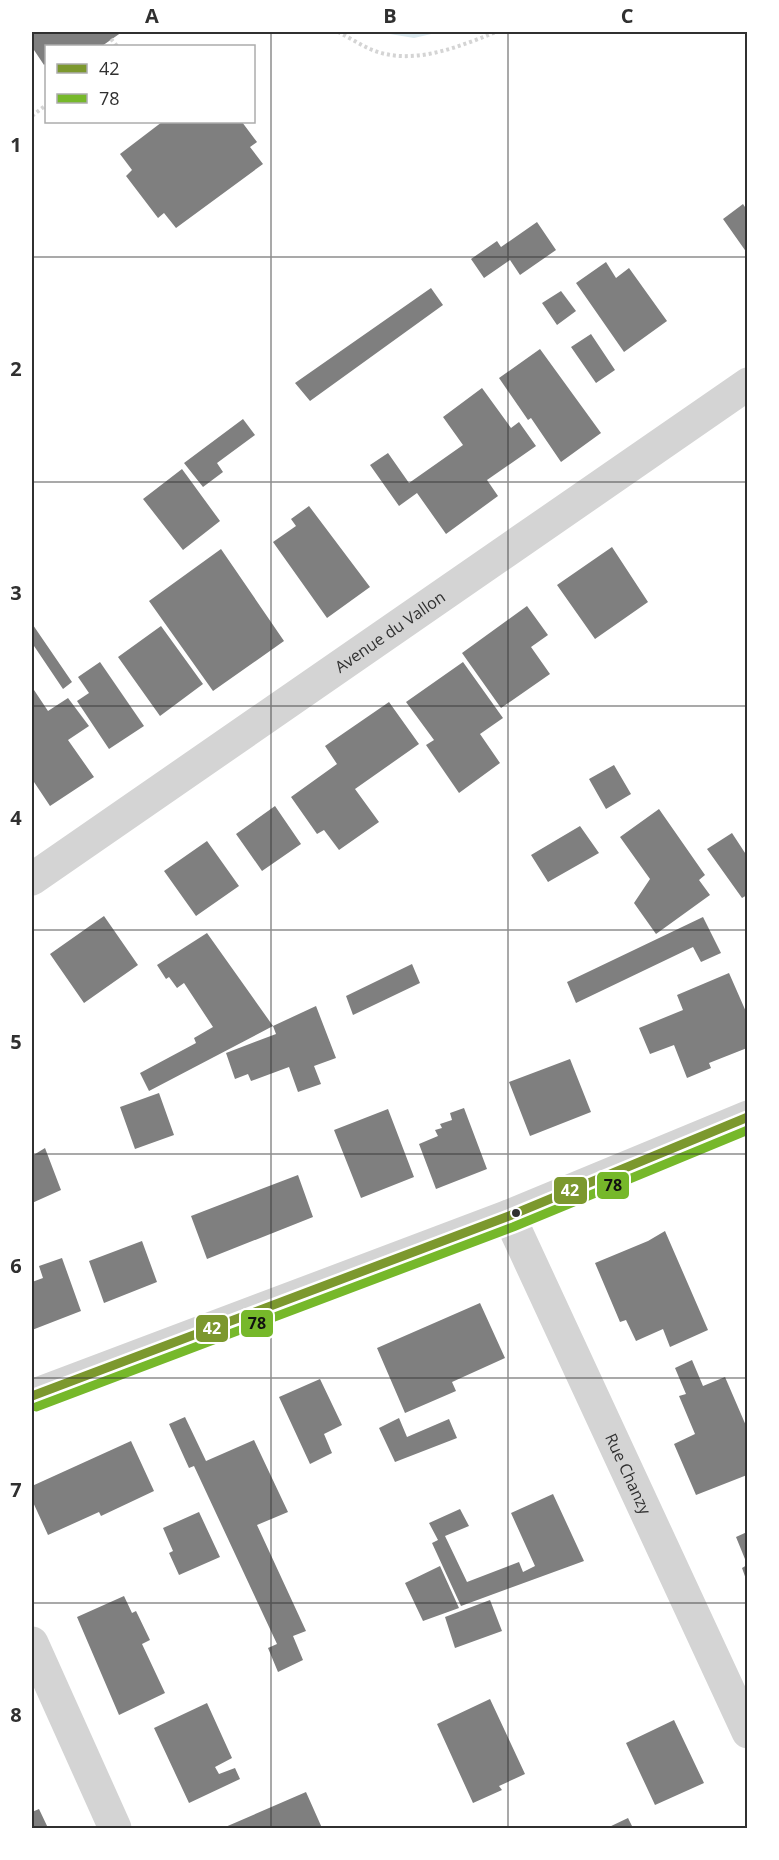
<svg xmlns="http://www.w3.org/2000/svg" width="779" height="1860" font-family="'Open Sans',sans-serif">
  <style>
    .water { fill: #dbe9ef }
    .building { fill: #7f7f7f }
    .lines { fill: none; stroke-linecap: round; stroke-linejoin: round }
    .path { stroke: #d4d4d4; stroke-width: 4; stroke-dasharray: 3 3; stroke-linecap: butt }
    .minor { stroke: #d4d4d4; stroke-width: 33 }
    .bus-1-casing { stroke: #fff; stroke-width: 14 }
    .bus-2-casing { stroke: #fff; stroke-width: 14 }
    .bus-1 { stroke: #7c982e; stroke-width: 9 }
    .bus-2 { stroke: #76b82a; stroke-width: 9 }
    .grid { fill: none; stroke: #303030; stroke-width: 1.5; stroke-opacity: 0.55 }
    .bus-dot { fill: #303030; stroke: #fff; stroke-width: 2 }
    .labels { text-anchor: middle; stroke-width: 6; stroke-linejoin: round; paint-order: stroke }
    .street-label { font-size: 16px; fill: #303030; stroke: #fff }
    .line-badge { stroke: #fff; stroke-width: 2 }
    .badge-label { font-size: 16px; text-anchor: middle; font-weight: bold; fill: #fff }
    .pale-badge-label { font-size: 16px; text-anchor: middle; font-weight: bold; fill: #111 }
    .neatline { fill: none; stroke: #303030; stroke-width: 2 }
    .grid-label { font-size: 20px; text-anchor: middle; font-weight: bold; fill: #303030 }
  </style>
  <rect width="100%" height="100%" fill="#fff"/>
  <!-- water -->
  <path class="water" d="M 378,32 L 440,32 L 414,38 Z"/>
  <!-- building -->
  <path class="building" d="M 32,32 L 122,32 L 102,46 L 46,46 L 46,63 L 44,65 L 32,47 Z
    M 162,122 L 242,122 L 257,142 L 250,147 L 263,164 L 176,228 L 164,213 L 158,218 L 126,176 L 132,170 L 120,154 Z
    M 743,204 L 747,210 L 747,253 L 723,219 Z
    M 537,222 L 556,250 L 520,275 L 510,260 L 484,278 L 471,259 L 497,241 L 501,247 Z
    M 606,262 L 616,278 L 629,268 L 667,321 L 624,352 L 576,283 Z
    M 431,288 L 443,305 L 310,401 L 295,383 Z
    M 561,291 L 576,311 L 557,325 L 542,303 Z
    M 591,334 L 615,370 L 596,383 L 571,347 Z
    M 540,349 L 601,433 L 561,462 L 531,418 L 528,420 L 499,378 Z
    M 482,388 L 511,428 L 519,422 L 536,446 L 487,480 L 498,496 L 446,534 L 417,493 L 399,506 L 370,465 L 388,453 L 409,483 L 463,445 L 443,417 Z
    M 243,419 L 255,435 L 217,463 L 223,472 L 203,487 L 184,463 Z
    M 182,469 L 220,521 L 183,550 L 143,499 Z
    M 309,506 L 370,587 L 327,618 L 273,542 L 296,526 L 291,519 Z
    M 612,547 L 648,602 L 595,639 L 557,585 Z
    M 221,549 L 284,641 L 213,691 L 149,601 Z
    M 527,606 L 548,635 L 531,647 L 550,674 L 501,708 L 462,653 Z
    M 33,625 L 72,682 L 63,689 L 32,643 L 32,626 Z
    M 161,626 L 203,684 L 160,716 L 118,657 Z
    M 100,662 L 144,726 L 109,749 L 77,701 L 89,693 L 78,677 Z
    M 463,662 L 503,718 L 480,734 L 500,763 L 459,793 L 426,745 L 434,740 L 406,702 Z
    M 32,687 L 48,711 L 68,698 L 89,726 L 68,740 L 94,777 L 50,806 L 32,779 Z
    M 389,702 L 419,744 L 355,789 L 379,822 L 339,850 L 324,830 L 317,834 L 291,797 L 337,764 L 325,746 Z
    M 614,765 L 631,794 L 606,809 L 589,779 Z
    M 275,806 L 301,844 L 262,871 L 236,834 Z
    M 659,809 L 705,875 L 699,880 L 710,895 L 656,934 L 634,903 L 650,879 L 620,837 Z
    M 580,826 L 599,853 L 548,882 L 531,855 Z
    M 732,833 L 747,856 L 747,895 L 742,898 L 707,849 Z
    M 207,841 L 239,886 L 196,916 L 164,871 Z
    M 104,916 L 138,965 L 84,1003 L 50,954 Z
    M 703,917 L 721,953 L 701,962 L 693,947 L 576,1003 L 567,982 Z
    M 207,933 L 273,1026 L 316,1006 L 336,1058 L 314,1066 L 321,1084 L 298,1092 L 289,1067 L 251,1081 L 248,1074 L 235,1079 L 226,1053 L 276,1034 L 273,1026 L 149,1091 L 140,1073 L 196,1043 L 194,1038 L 213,1027 L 184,983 L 177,988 L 169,977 L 166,979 L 157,965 Z
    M 412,964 L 420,983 L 353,1015 L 346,996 Z
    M 729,973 L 747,1014 L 747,1048 L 709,1063 L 711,1068 L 687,1078 L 674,1045 L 650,1054 L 639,1028 L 683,1010 L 677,995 Z
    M 570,1059 L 591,1112 L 530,1136 L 509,1082 Z
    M 159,1093 L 174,1135 L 135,1149 L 120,1107 Z
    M 464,1108 L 487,1169 L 436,1189 L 419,1144 L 438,1136 L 435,1130 L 442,1128 L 440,1124 L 452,1120 L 450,1113 Z
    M 388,1109 L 414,1177 L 361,1198 L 334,1130 Z
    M 45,1148 L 61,1190 L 32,1203 L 32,1156 Z
    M 298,1175 L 313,1217 L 207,1259 L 191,1216 Z
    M 665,1231 L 708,1330 L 670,1347 L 663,1329 L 636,1341 L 626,1320 L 620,1322 L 595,1263 L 648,1241 Z
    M 142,1241 L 157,1282 L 104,1303 L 89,1261 Z
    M 62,1258 L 81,1311 L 32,1330 L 32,1282 L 43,1278 L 39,1266 Z
    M 480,1303 L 505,1358 L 452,1382 L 456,1391 L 405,1413 L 377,1348 Z
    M 692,1360 L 703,1386 L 725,1377 L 747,1428 L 747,1475 L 696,1495 L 674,1444 L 695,1434 L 679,1396 L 686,1394 L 675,1368 Z
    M 320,1379 L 342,1425 L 324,1434 L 332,1453 L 310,1464 L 279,1397 Z
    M 185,1417 L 206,1461 L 254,1440 L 288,1512 L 257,1525 L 306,1631 L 293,1636 L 303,1660 L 278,1672 L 268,1648 L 277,1644 L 194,1466 L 189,1468 L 169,1424 Z
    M 399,1418 L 407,1437 L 449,1419 L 457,1438 L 395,1462 L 379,1428 Z
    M 131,1441 L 154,1491 L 101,1516 L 99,1512 L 48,1535 L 32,1500 L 32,1486 Z
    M 553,1494 L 584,1561 L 461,1606 L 432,1543 L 438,1540 L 429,1523 L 460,1509 L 469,1526 L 445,1536 L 467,1582 L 519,1562 L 523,1572 L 535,1566 L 511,1513 Z
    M 199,1512 L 220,1557 L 179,1575 L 169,1553 L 173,1551 L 163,1528 Z
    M 747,1532 L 747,1564 L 736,1537 Z
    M 747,1565 L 747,1582 L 742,1568 Z
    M 440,1566 L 459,1608 L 423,1621 L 405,1583 Z
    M 124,1596 L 132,1613 L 136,1611 L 150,1640 L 142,1644 L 165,1693 L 119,1715 L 77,1617 Z
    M 490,1600 L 502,1631 L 455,1648 L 445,1617 Z
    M 490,1699 L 525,1774 L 499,1786 L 502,1790 L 473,1803 L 437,1724 Z
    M 207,1703 L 232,1758 L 215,1767 L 219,1774 L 235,1768 L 240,1779 L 189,1803 L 154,1728 Z
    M 674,1720 L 704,1783 L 655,1805 L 626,1743 Z
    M 306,1792 L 322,1828 L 223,1828 Z
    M 39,1809 L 48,1828 L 32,1828 L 32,1812 Z
    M 628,1818 L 633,1828 L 607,1828 Z"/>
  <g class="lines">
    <!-- path -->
    <path class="path" d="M 338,32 C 348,37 359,44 370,49 C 411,67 458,47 496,32
      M 111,39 L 117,46
      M 32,116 L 46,105"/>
    <!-- minor -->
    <g class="minor">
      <path id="s1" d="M 32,879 L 748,384"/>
      <path id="s2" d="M 509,1216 L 748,1732"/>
      <path d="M 32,1396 L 509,1216 L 748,1117"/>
      <path d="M 32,1643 L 115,1828"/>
    </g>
    <defs>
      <path id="bus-1" d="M 32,1396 L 509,1216 L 748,1117"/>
      <path id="bus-2" d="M 36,1407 L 513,1227 L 748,1130"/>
    </defs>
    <!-- bus-1 casing -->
    <use href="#bus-1" class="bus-1-casing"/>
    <!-- bus-2 casing -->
    <use href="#bus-2" class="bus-2-casing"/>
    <!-- bus-1 -->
    <use href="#bus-1" class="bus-1"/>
    <!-- bus-2 -->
    <use href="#bus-2" class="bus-2"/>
  </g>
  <!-- grid -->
  <path class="grid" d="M 271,32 L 271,1828M 508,32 L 508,1828M 32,257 L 748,257M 32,482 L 748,482M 32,706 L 748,706M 32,930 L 748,930M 32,1154 L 748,1154M 32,1378 L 748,1378M 32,1603 L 748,1603"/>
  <!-- markers -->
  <circle class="bus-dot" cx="516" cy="1213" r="5"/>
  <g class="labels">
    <!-- street labels -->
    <g class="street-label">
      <text dy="6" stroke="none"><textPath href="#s1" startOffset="435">Avenue du Vallon</textPath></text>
      <text dy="6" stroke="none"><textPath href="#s2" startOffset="284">Rue Chanzy</textPath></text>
    </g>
  </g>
  <g class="line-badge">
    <rect x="596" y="1171" width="34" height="29" rx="6" fill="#76b82a"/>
    <rect x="553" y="1176" width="35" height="29" rx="6" fill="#7c982e"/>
    <rect x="240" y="1309" width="34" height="29" rx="6" fill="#76b82a"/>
    <rect x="195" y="1314" width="34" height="29" rx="6" fill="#7c982e"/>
  </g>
  <g class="badge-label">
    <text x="570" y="1196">42</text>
    <text x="212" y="1334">42</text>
  </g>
  <g class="pale-badge-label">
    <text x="613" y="1191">78</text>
    <text x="257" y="1329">78</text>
  </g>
  <!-- border -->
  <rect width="779" height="1860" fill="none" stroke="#ffffff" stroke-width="66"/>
  <!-- legend -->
  <rect x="45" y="45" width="210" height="78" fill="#ffffff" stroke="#acacac" stroke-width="1.5"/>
  <rect x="57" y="64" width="30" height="9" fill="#7c982e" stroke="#acacac" stroke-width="1.5"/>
  <text x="99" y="75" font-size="18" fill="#303030">42</text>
  <rect x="57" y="94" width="30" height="9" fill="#76b82a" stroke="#acacac" stroke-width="1.5"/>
  <text x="99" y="105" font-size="18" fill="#303030">78</text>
  <rect x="33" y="33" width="713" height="1794" class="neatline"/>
  <g class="grid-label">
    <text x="152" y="23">A</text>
    <text x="390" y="23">B</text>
    <text x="627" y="23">C</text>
    <text x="16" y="152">1</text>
    <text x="16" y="376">2</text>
    <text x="16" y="600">3</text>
    <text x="16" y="825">4</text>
    <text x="16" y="1049">5</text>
    <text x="16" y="1273">6</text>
    <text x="16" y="1497">7</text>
    <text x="16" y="1722">8</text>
  </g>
</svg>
